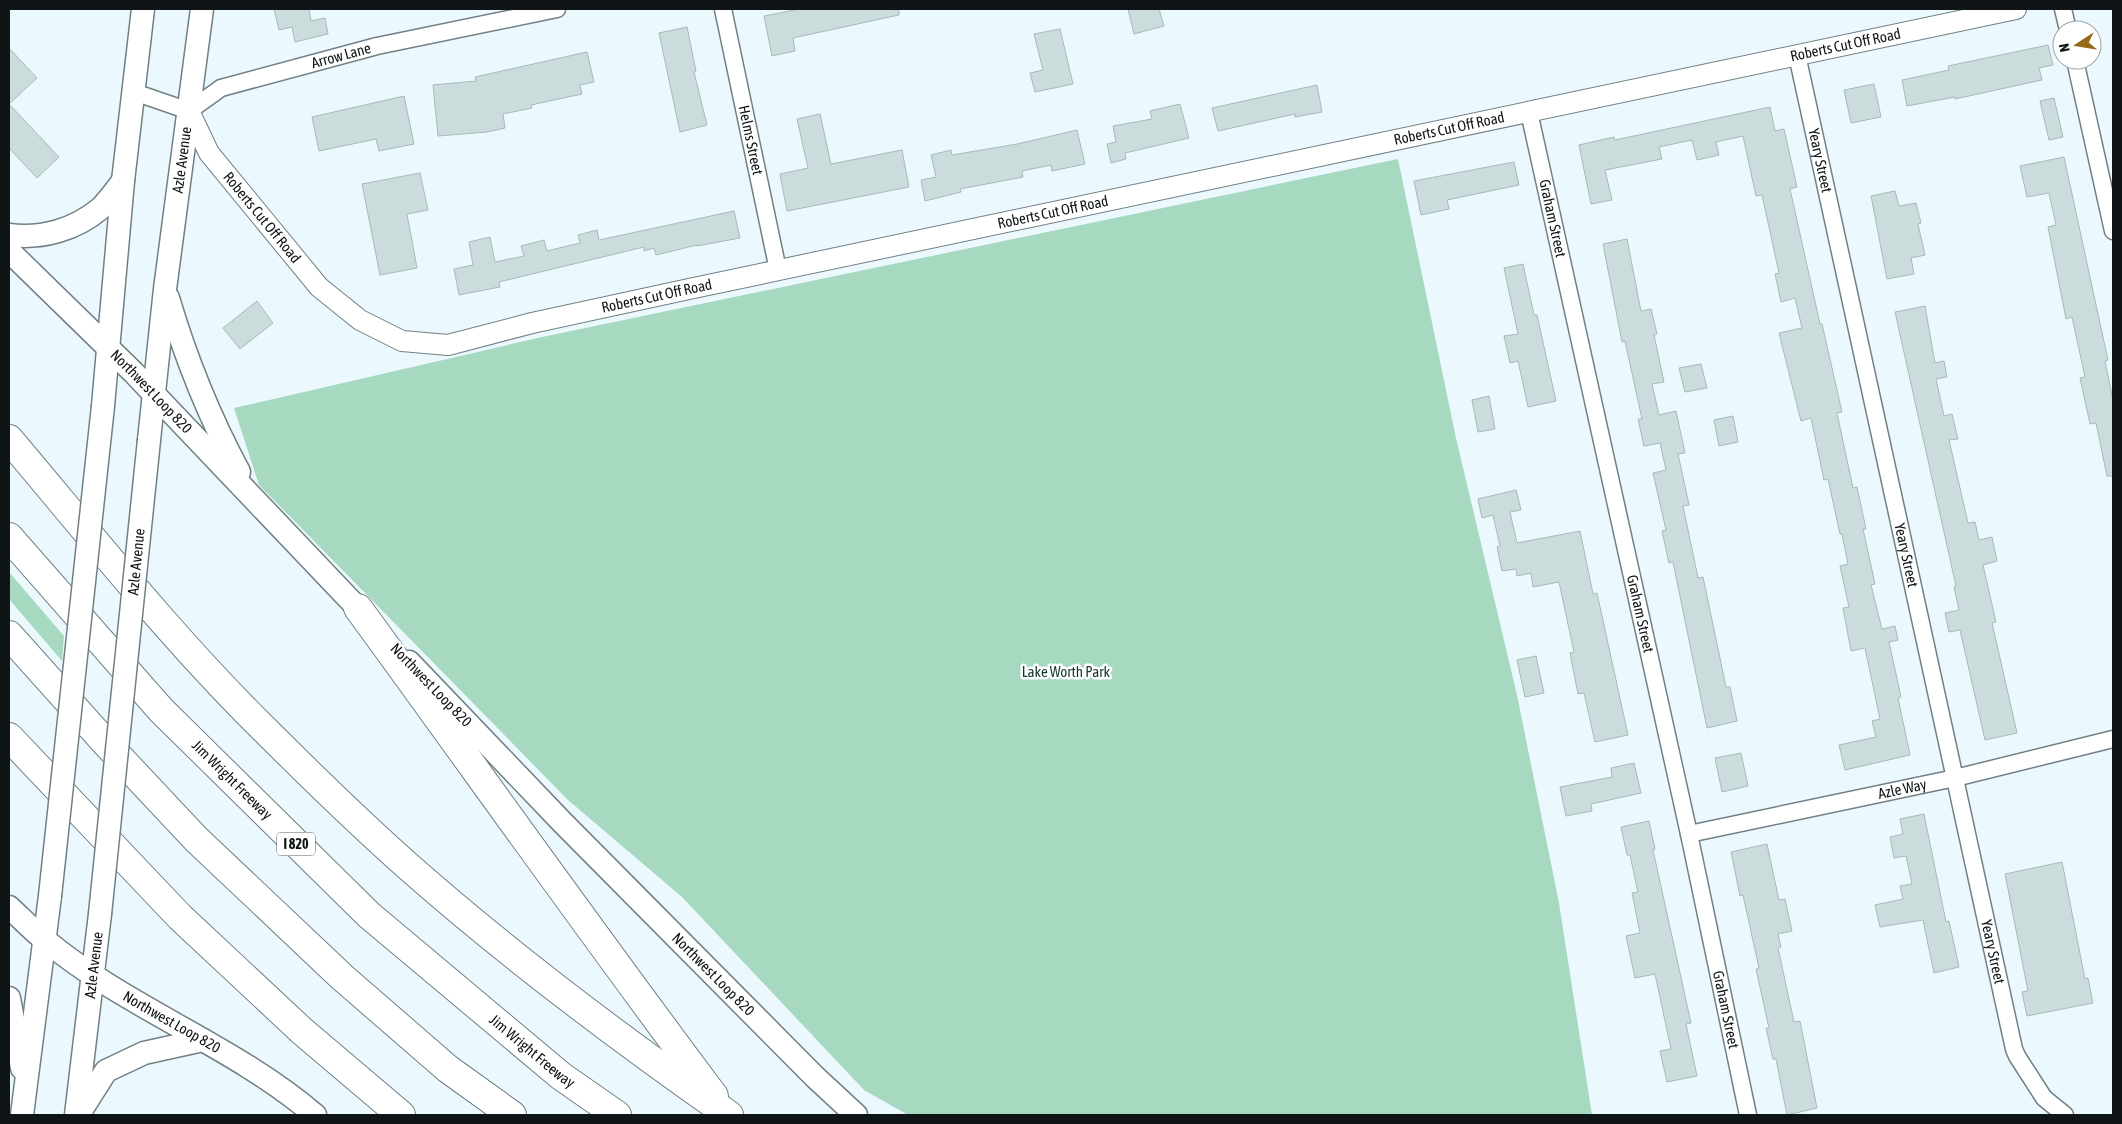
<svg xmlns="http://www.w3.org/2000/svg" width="2122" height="1124" font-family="'Asap Condensed',sans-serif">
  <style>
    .green { fill: #a7d9c0 }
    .building { fill: #cadcdb; stroke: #a7b9b8 }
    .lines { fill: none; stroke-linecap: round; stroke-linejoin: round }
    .minor-casing { stroke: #708085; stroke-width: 19 }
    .tertiary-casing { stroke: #708085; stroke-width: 22 }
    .secondary-casing { stroke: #708085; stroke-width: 25 }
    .motorway-casing { stroke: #708085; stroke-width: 30 }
    .minor { stroke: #fff; stroke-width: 16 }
    .tertiary { stroke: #fff; stroke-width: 20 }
    .secondary { stroke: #fff; stroke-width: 22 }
    .motorway { stroke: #fff; stroke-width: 28 }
    .secondary-bridge-casing { stroke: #708085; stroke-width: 25; stroke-linecap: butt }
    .secondary-bridge { stroke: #fff; stroke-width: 22 }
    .labels { text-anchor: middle; stroke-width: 5; stroke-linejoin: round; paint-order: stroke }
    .shield { fill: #fff; stroke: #575b5d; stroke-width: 1 }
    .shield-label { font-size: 14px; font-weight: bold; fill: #0f1517 }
    .street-label { font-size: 15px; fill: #0f1517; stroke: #fff }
    .park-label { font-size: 15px; fill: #143a2a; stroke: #fff }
  </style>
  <rect width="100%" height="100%" fill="#ebf9fe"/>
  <!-- green -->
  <path class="green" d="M 1398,159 L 1456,438 L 1517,695 L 1559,903 L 1592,1115 L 908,1115 L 864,1090 L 682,897 L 568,800 L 259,485 L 234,408 L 542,337 Z
    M 9,572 L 64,636 L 62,661 L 9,599 Z"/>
  <!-- building -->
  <path class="building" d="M 274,9 L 309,9 L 311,21 L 325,18 L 328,34 L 295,42 L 292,27 L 279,30 Z
    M 799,9 L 899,9 L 899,15 L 793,38 L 795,51 L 772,56 L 764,16 Z
    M 1128,9 L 1159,9 L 1164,26 L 1134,34 Z
    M 687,27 L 696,71 L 694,72 L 707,125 L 680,132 L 659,33 Z
    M 1060,29 L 1073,84 L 1035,92 L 1030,73 L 1043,70 L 1034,34 Z
    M 2048,45 L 2053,65 L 2039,68 L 2042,80 L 1955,99 L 1955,97 L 1907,106 L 1902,80 L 1949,70 L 1948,66 Z
    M 9,48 L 37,78 L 9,104 L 59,157 L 37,178 L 9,148 Z
    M 587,52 L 594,82 L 580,85 L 582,94 L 531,105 L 532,108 L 503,114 L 505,128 L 487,132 L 438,136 L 433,85 L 476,81 L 475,77 Z
    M 1874,84 L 1881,117 L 1851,123 L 1844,90 Z
    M 1317,85 L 1322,112 L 1295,117 L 1295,114 L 1218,131 L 1212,108 Z
    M 404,96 L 414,144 L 379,151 L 376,139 L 319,151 L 312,117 Z
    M 2054,98 L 2063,137 L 2049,140 L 2040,101 Z
    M 1180,104 L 1189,138 L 1125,153 L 1126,159 L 1111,163 L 1107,144 L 1116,142 L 1113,126 L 1152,119 L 1150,111 Z
    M 1770,107 L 1775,131 L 1784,129 L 1797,187 L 1790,189 L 1820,324 L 1822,324 L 1842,412 L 1837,413 L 1853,488 L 1857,487 L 1866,529 L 1863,529 L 1875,584 L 1871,585 L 1882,629 L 1895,626 L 1898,640 L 1889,642 L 1901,697 L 1898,698 L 1910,755 L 1845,770 L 1839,745 L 1876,737 L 1872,721 L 1880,719 L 1865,648 L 1851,651 L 1843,608 L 1849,607 L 1840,566 L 1848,564 L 1842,534 L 1840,534 L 1828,479 L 1824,480 L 1811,418 L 1801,421 L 1779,333 L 1802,328 L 1795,298 L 1781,302 L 1775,274 L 1779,273 L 1762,195 L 1756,196 L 1743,136 L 1716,142 L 1719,155 L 1697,160 L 1692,140 L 1659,147 L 1662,159 L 1605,170 L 1612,200 L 1591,204 L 1579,145 L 1614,137 L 1615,140 Z
    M 820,114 L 831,164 L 902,150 L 909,187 L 787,211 L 780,174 L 808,168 L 797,119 Z
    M 1077,130 L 1085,164 L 1052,171 L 1051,165 L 1022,171 L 1023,177 L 960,189 L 961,192 L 925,201 L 921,180 L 936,177 L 931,155 L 951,150 L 952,155 L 1017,144 Z
    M 2064,157 L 2108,360 L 2105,361 L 2113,400 L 2113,476 L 2107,476 L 2096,423 L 2090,424 L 2080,378 L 2085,377 L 2072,317 L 2066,319 L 2048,227 L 2056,225 L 2049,193 L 2027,197 L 2020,166 Z
    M 1514,162 L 1519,185 L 1447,200 L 1449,209 L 1421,215 L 1414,181 Z
    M 420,173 L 428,210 L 407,214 L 417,268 L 380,275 L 362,184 Z
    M 1895,191 L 1899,206 L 1916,203 L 1921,223 L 1918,224 L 1925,255 L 1911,258 L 1914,274 L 1887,279 L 1871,196 Z
    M 734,211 L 740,238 L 697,246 L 697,245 L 656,255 L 654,248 L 644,251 L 644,247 L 499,282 L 500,287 L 459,295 L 454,269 L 473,265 L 469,242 L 490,237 L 495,262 L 524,256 L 521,246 L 544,240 L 547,251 L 580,243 L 578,235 L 597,230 L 599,240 Z
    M 1627,239 L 1641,311 L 1651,309 L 1657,334 L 1654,335 L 1664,382 L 1652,384 L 1659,415 L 1676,411 L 1685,453 L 1678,454 L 1689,505 L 1683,506 L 1698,578 L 1703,577 L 1726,687 L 1730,687 L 1737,721 L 1707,728 L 1673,562 L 1669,563 L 1662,531 L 1666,530 L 1653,473 L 1666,470 L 1660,443 L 1644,446 L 1638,419 L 1642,419 L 1625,341 L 1622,342 L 1603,244 Z
    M 1523,264 L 1534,315 L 1537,315 L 1556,401 L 1528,407 L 1518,361 L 1510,363 L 1504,336 L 1518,334 L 1504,268 Z
    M 257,301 L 273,323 L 240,349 L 223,328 Z
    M 1925,306 L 1935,363 L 1944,361 L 1947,377 L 1936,379 L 1944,416 L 1952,414 L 1958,439 L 1949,440 L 1968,523 L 1975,522 L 1979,540 L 1992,537 L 1997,561 L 1983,565 L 1996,622 L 1992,623 L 2017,733 L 1985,740 L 1960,630 L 1949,632 L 1945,613 L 1959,610 L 1954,587 L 1956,586 L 1895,312 Z
    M 1701,364 L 1707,388 L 1685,392 L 1679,368 Z
    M 1489,396 L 1495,429 L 1478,432 L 1472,400 Z
    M 1733,416 L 1738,442 L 1719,446 L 1714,420 Z
    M 1516,490 L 1521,510 L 1510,512 L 1517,543 L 1580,531 L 1593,594 L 1597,593 L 1628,735 L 1595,742 L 1584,693 L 1578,694 L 1570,653 L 1574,652 L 1559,582 L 1533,587 L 1531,573 L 1517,576 L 1516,569 L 1502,571 L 1497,547 L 1500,546 L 1493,515 L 1482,518 L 1478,499 Z
    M 1536,656 L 1544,693 L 1525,697 L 1517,660 Z
    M 1741,753 L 1748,786 L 1722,792 L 1715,758 Z
    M 1634,763 L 1641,793 L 1591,804 L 1592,811 L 1566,816 L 1560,787 L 1612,777 L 1611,768 Z
    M 1924,814 L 1946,922 L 1949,921 L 1959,967 L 1934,973 L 1923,920 L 1880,927 L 1875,905 L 1903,899 L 1900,886 L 1912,884 L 1906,856 L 1894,858 L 1890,837 L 1903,834 L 1900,819 Z
    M 1649,821 L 1655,849 L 1653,850 L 1691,1023 L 1686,1024 L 1697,1076 L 1667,1082 L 1660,1051 L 1671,1049 L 1655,974 L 1635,978 L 1626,936 L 1640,933 L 1632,893 L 1638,892 L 1630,855 L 1627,855 L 1621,827 Z
    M 1767,844 L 1779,900 L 1785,899 L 1792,931 L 1778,934 L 1781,947 L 1778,948 L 1794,1022 L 1800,1021 L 1817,1108 L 1787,1115 L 1776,1059 L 1773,1059 L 1766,1028 L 1769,1028 L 1756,969 L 1759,968 L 1743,895 L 1740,896 L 1731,852 Z
    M 2062,862 L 2085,979 L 2088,978 L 2093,1003 L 2027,1016 L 2022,992 L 2028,991 L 2005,874 Z"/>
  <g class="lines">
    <defs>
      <g id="minor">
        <path id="s1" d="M 723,9 L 778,270"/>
        <path d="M 2063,9 L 2068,30"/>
        <path id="s2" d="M 1797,55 L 2014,1049 L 2017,1056 L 2044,1098 L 2065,1115"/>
        <path d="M 2075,60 L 2113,231"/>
        <path id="s3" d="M 134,92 L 189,111 L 221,88 L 377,46 L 557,9"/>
        <path id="s4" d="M 1529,112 L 1689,834 L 1748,1115"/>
        <path id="s5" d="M 1689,834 L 1955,778 L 2113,739"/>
      </g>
      <g id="tertiary">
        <path id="s6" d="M 189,111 L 209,153 L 319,287 L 360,320 L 402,341 L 448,345 L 532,323 L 689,289 L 2016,9"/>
      </g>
      <g id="secondary">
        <path d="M 9,235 C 42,239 75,230 101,208 C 109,200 116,190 123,181"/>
        <path id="s7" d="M 9,251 L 133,372 L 370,621"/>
        <path d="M 168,298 C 186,359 209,416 239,472"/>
        <path d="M 103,406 L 123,181 L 143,9"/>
        <path id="s8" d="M 149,440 L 165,289 L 202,9"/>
        <path id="s9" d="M 409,662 L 563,823 L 815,1077 L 856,1115"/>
        <path id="s10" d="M 9,907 C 21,918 32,930 45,940 C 128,1009 233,1045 315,1115"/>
        <path d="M 9,998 L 22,1068"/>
        <path d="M 80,1112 L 106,1071 L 144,1053 L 203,1040"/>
        <path d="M 22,1115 L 50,896"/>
        <path id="s11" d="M 76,1115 L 100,914"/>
      </g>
      <g id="motorway">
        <path d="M 9,439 C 91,536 171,637 262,727 C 310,775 359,823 410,868 C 511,957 619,1038 729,1115"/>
        <path id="s12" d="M 9,537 L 161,710 L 369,915 L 561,1076 L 617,1115"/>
        <path d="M 358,608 C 477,771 593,935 714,1096"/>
        <path d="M 9,635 L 104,741 L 196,839 L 342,977 L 448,1069 L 512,1115"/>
        <path d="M 9,737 L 180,917 L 302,1031 L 401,1115"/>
      </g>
    </defs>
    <!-- minor casing -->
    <use href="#minor" class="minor-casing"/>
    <!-- tertiary casing -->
    <use href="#tertiary" class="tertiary-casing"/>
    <!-- secondary casing -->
    <use href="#secondary" class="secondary-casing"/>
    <!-- motorway casing -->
    <use href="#motorway" class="motorway-casing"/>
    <!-- minor -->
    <use href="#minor" class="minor"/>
    <!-- tertiary -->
    <use href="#tertiary" class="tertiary"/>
    <!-- secondary -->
    <use href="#secondary" class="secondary"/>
    <!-- motorway -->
    <use href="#motorway" class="motorway"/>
    <defs>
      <g id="secondary-bridge">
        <path d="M 50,896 L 103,406"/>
        <path id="s13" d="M 100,914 L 149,440"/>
      </g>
    </defs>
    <!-- secondary-bridge casing -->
    <use href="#secondary-bridge" class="secondary-bridge-casing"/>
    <!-- secondary-bridge -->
    <use href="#secondary-bridge" class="secondary-bridge"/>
  </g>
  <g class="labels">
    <!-- shield labels -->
    <rect class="shield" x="277" y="832.5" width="38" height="23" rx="4"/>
    <g class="shield-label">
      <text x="296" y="849">I 820</text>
    </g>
    <!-- street labels -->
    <g class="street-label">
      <text dy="5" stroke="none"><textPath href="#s6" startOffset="1795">Roberts Cut Off Road</textPath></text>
      <text dy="5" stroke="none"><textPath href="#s3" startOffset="222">Arrow Lane</textPath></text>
      <text dy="5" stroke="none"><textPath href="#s6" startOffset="1390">Roberts Cut Off Road</textPath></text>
      <text dy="5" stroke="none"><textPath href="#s1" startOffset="134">Helms Street</textPath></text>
      <text dy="5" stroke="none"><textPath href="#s8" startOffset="282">Azle Avenue</textPath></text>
      <text dy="5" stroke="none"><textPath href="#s2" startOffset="108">Yeary Street</textPath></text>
      <text dy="5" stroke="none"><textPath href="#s6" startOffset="985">Roberts Cut Off Road</textPath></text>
      <text dy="5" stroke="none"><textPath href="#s6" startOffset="130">Roberts Cut Off Road</textPath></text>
      <text dy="5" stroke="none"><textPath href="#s4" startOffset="109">Graham Street</textPath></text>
      <text dy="5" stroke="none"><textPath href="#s6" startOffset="580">Roberts Cut Off Road</textPath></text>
      <text dy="5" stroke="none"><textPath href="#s7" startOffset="200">Northwest Loop 820</textPath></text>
      <text dy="5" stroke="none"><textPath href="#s2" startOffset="512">Yeary Street</textPath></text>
      <text dy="5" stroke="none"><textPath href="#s13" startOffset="354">Azle Avenue</textPath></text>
      <text dy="5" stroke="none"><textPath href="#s4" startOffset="514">Graham Street</textPath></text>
      <text transform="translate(431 685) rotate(46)" y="5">Northwest Loop 820</text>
      <text dy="5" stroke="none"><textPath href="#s12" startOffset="330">Jim Wright Freeway</textPath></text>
      <text dy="5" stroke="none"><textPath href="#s5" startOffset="218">Azle Way</textPath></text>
      <text dy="5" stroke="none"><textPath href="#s2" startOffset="918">Yeary Street</textPath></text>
      <text dy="5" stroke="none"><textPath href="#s11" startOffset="151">Azle Avenue</textPath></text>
      <text dy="5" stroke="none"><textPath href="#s9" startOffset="436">Northwest Loop 820</textPath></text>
      <text dy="5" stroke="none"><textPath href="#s4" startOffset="919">Graham Street</textPath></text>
      <text dy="5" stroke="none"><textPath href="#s10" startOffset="200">Northwest Loop 820</textPath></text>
      <text dy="5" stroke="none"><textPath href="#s12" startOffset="735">Jim Wright Freeway</textPath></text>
    </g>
    <!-- park labels -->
    <g class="park-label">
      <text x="1066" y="677">Lake Worth Park</text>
    </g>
  </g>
  <!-- border -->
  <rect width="2122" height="1124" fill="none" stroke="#0f1517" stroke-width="20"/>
  <!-- north arrow -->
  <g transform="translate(2077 45) rotate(258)"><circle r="24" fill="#ffffff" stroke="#9fa1a2"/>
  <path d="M0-4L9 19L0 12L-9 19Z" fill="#966916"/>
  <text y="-8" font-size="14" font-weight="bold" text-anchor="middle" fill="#0f1517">N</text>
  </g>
</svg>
